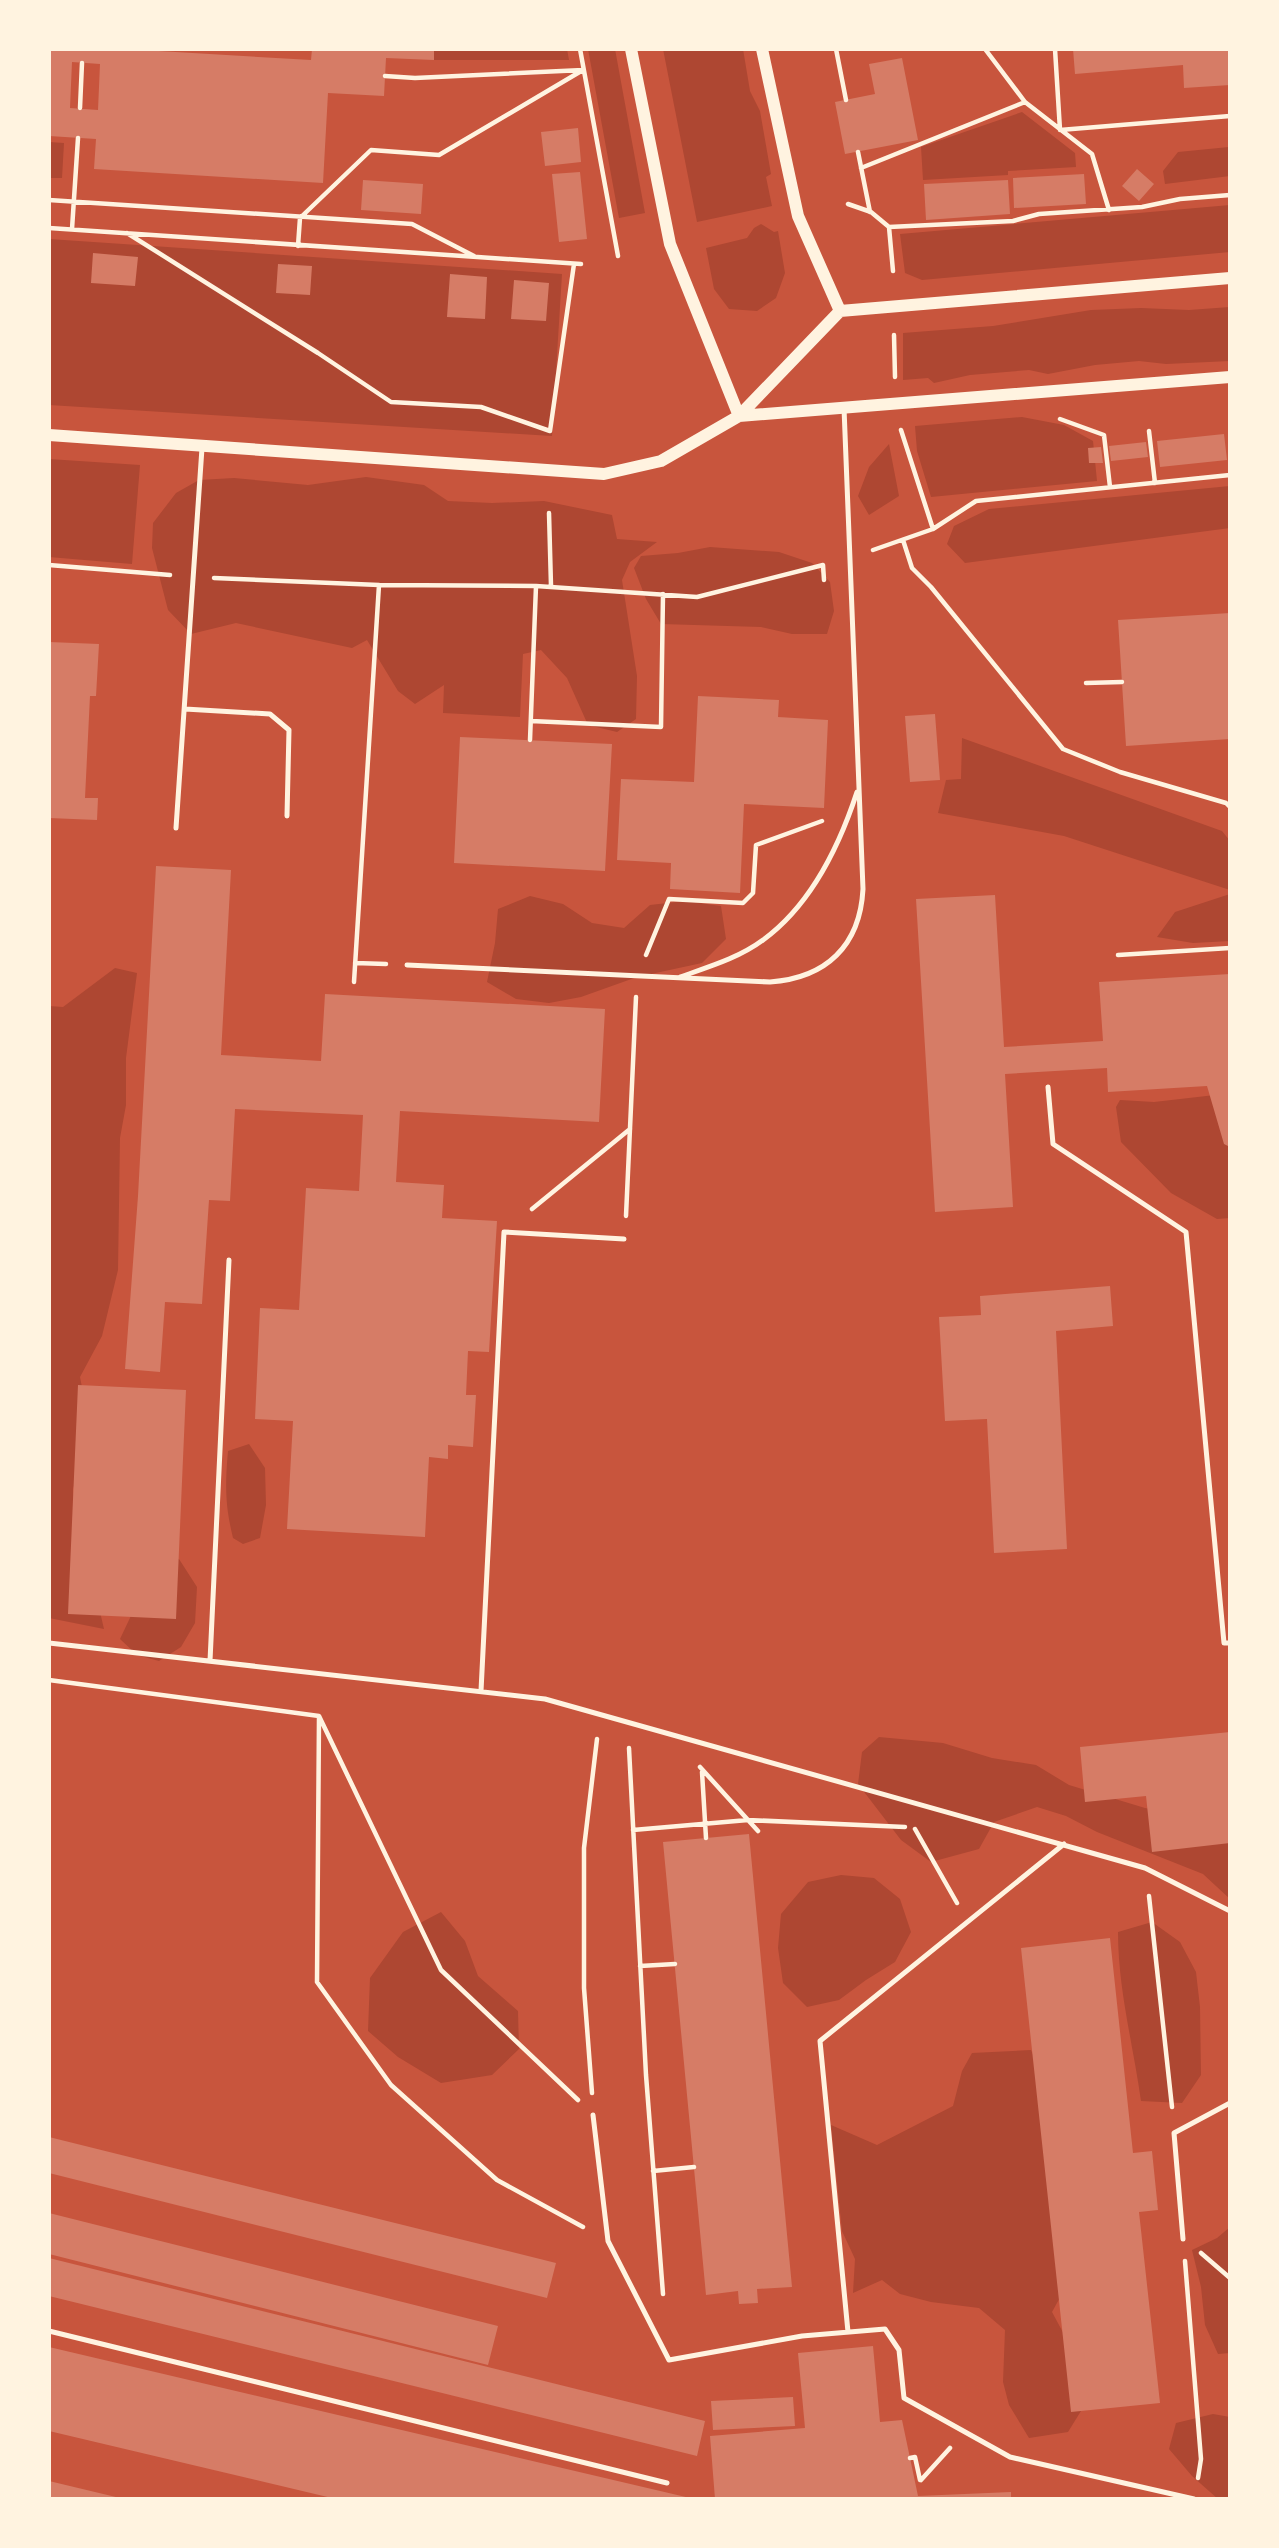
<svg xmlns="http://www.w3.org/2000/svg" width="1279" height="2548" font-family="'Noto Sans',sans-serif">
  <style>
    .green { fill: #ae4732 }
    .building { fill: #d67c66; fill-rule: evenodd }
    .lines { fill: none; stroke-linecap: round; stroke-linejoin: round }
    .path { stroke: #fff3e0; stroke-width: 4.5 }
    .service { stroke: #fff3e0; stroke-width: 5 }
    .tertiary { stroke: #fff3e0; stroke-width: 12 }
  </style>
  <rect width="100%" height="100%" fill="#c8553d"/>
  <!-- green -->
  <path class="green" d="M 434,49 L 567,49 L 569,60 L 434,60 Z
    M 588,49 L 615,49 L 645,213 L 619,218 Z
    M 663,49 L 743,49 L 750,91 L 760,111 L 771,174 L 766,177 L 772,206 L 697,222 Z
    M 1022,112 L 1075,153 L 1076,167 L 1008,171 L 1008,175 L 923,180 L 921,147 Z
    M 49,142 L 64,143 L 62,178 L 49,178 Z
    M 1229,147 L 1230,176 L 1165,184 L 1163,171 L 1178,152 Z
    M 1230,205 L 1230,252 L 922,280 L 905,273 L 900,234 Z
    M 761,224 L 774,232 L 778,231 L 785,273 L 776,298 L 757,311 L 729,309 L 714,289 L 706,248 L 747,238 L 754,228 Z
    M 49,239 L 562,274 L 552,436 L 49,405 Z
    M 1230,307 L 1230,361 L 1166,364 L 1139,361 L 1095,365 L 1048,374 L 1029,370 L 970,375 L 934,383 L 928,378 L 903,380 L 903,333 L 993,326 L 1091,310 L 1141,308 L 1189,310 Z
    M 1022,417 L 1064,425 L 1093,441 L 1097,481 L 931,497 L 917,451 L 915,426 Z
    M 889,444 L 899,496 L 869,515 L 858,496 L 869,467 Z
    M 49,459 L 140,465 L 132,564 L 49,557 Z
    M 366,477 L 424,485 L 448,501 L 492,503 L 544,501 L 612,515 L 617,539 L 657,542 L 630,562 L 622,580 L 637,676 L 636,719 L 617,732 L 588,725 L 567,678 L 541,650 L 523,654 L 520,717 L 443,713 L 444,685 L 415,704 L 398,691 L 367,640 L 352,648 L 236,623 L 191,634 L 168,610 L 152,548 L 153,523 L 176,493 L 199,480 L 234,478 L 308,485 Z
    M 1230,486 L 1230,528 L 965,563 L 947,544 L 954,526 L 989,509 Z
    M 710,547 L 779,552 L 812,563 L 830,582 L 834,611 L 827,634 L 792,634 L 761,627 L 661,624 L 646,599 L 634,568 L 641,556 L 678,553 Z
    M 962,738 L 1222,831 L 1230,841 L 1230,890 L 1064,836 L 938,813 L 946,780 L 961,779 Z
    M 1230,894 L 1230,941 L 1193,943 L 1157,937 L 1175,912 Z
    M 530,896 L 563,904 L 592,923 L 624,928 L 650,905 L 685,901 L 721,906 L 726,939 L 702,963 L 637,977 L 581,997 L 549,1003 L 516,999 L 487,982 L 495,943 L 498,909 Z
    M 115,968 L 137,973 L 126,1058 L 126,1105 L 120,1138 L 118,1270 L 102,1336 L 80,1377 L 91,1433 L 73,1489 L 79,1562 L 97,1599 L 104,1629 L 49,1618 L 49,1006 L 63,1007 Z
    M 1215,1095 L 1230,1097 L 1230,1218 L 1217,1219 L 1171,1193 L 1121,1142 L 1116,1107 L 1120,1100 L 1154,1102 Z
    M 249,1444 L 265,1468 L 266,1505 L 260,1538 L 243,1544 L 233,1538 C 225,1505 225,1485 228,1451 Z
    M 179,1559 L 197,1587 L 195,1623 L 181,1647 L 159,1661 L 137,1655 L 120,1639 L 155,1565 Z
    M 879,1737 L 943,1743 L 992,1758 L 1036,1765 L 1069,1785 L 1145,1808 L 1230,1823 L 1230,1899 L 1203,1874 L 1097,1832 L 1066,1816 L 1037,1807 L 994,1822 L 979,1849 L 931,1862 L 901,1840 L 858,1784 L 862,1752 Z
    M 841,1875 L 874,1878 L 900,1899 L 911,1932 L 895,1962 L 866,1980 L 839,2000 L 807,2007 L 783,1983 L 778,1948 L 781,1914 L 808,1882 Z
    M 441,1912 L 465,1941 L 478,1976 L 518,2011 L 519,2049 L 492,2075 L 441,2083 L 398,2057 L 368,2031 L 370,1978 L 403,1932 Z
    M 1152,1922 L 1180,1942 L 1196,1972 L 1200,2007 L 1201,2075 L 1182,2103 L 1141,2101 C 1133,2044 1118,1989 1118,1932 Z
    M 1031,2050 L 1058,2113 L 1079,2263 L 1052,2312 L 1094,2390 L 1068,2432 L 1029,2438 L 1009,2405 L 1003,2382 L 1005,2330 L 979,2308 L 931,2302 L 900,2294 L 882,2280 L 853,2293 L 855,2259 L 842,2231 L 831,2125 L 877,2145 L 953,2106 L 962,2071 L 972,2053 Z
    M 1230,2227 L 1230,2353 L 1218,2354 L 1205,2325 L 1201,2287 L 1192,2250 L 1217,2238 Z
    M 1213,2414 L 1230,2417 L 1230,2499 L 1218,2499 L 1192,2476 L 1169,2449 L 1176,2423 Z"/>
  <!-- building -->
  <path class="building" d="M 49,49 L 125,49 L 311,60 L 312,49 L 434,49 L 434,60 L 386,58 L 384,96 L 328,93 L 323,183 L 94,169 L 96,139 L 49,136 ZM 72,62 L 100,64 L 98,110 L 70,108 Z
    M 1073,49 L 1230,49 L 1230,85 L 1184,88 L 1183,65 L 1075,74 Z
    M 902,58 L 918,140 L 845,154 L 835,102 L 875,94 L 869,64 Z
    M 578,128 L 581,162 L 545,166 L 541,132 Z
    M 1137,169 L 1154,184 L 1139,201 L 1122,186 Z
    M 580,172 L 587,239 L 559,242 L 552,174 Z
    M 1084,174 L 1086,204 L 1014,208 L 1013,178 Z
    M 363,180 L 423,184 L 421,214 L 361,210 Z
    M 1008,180 L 1010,214 L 926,220 L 924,184 Z
    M 93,253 L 138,257 L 135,286 L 91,283 Z
    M 278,264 L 312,266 L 310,295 L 276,293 Z
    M 450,274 L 487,277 L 485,319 L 447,317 Z
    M 514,280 L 549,283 L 546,321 L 511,319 Z
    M 1224,434 L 1227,460 L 1160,467 L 1157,441 Z
    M 1146,442 L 1148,457 L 1111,461 L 1109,446 Z
    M 1101,447 L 1103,463 L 1089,463 L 1088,448 Z
    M 1230,613 L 1230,739 L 1126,746 L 1118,620 Z
    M 49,642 L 99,644 L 96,696 L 90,696 L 85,798 L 98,798 L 97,820 L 49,818 Z
    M 698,696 L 779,700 L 778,717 L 828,720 L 824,808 L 744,804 L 740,893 L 670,889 L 671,863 L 617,860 L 621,779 L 694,782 Z
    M 935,714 L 940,780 L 910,782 L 905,716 Z
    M 460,737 L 612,744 L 605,871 L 454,863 Z
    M 156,866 L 231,870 L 221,1055 L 321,1061 L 325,994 L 605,1009 L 599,1122 L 400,1111 L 396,1182 L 444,1185 L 442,1218 L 497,1221 L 489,1352 L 468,1351 L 466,1395 L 476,1395 L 473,1447 L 448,1445 L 448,1459 L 429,1457 L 425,1537 L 287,1529 L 293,1421 L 255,1419 L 260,1308 L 299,1310 L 306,1188 L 359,1191 L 363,1115 L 235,1109 L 230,1201 L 209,1200 L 202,1304 L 165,1302 L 160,1372 L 125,1369 L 138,1196 Z
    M 995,895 L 1004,1047 L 1103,1041 L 1099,982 L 1230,974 L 1230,1147 L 1224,1144 L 1207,1086 L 1108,1092 L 1107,1068 L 1005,1074 L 1013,1207 L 935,1212 L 916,899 Z
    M 1110,1286 L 1113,1326 L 1056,1331 L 1067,1549 L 994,1553 L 987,1419 L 945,1421 L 939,1317 L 981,1315 L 980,1296 Z
    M 78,1385 L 186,1390 L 176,1619 L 68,1614 Z
    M 1230,1732 L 1230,1843 L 1152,1852 L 1146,1796 L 1085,1802 L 1080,1747 Z
    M 749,1834 L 792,2287 L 757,2289 L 758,2303 L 739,2304 L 738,2291 L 706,2295 L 663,1842 Z
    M 1110,1938 L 1133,2153 L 1152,2151 L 1158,2210 L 1139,2212 L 1160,2403 L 1071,2412 L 1021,1948 Z
    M 49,2137 L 556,2263 L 547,2298 L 49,2173 Z
    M 49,2213 L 498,2326 L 488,2365 L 49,2254 Z
    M 49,2258 L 705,2421 L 697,2456 L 49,2296 Z
    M 873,2346 L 880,2422 L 902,2420 L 918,2496 L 1011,2492 L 1011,2499 L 715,2499 L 710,2436 L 805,2428 L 798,2353 Z
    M 49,2347 L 690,2498 L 690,2499 L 336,2499 L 49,2431 Z
    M 793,2397 L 795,2426 L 713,2430 L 711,2401 Z
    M 49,2481 L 120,2498 L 120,2499 L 49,2499 Z"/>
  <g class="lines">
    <!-- path -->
    <path class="path" d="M 580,49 L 618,256
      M 836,49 L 846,100
      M 985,49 L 1025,102 L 1092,154 L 1109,210
      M 1055,49 L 1060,130 L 1230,116
      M 80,108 L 82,63
      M 858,152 L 870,212
      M 861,168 L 1025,102
      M 49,200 L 412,224 L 474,256
      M 848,204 L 871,212 L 889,227 L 1013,221 L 1039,214 L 1142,207 L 1180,199 L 1230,195
      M 889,227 L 893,271
      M 49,228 L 581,264
      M 72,229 L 78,138
      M 127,233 L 318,353 L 391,402 L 481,407 L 550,431 L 574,264
      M 298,246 L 300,218 L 371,150 L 439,155 L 583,70 L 415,78 L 385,76
      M 894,335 L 895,377
      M 1060,419 L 1104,435 L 1110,487
      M 901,430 L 933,529
      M 1149,431 L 1155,483
      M 549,513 L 551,586
      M 903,540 L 912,568 L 931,587 L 1063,749 L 1120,772 L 1226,803 L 1230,807
      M 873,550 L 933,529 L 976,501 L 1230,475
      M 49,565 L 170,575
      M 214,578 L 379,585 L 536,586 L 697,597 L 823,565 L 824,580
      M 1086,683 L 1122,682
      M 531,721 L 661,727 L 663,594
      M 530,740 L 536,586
      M 646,955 L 669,899 L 743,903 L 753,893 L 756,845 L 822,821
      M 1118,955 L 1230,948
      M 355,963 L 386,964
      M 354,982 L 379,585
      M 532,1209 L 630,1129
      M 626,1216 L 636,997
      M 49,1680 L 319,1716 L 441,1970 L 578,2100
      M 319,1717 L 317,1982 L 391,2085 L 497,2180 L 583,2227
      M 629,1748 L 646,2075 L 663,2294
      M 700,1767 L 758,1831
      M 702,1772 L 706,1838
      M 915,1829 L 957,1903
      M 633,1830 L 748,1820 L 905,1827
      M 1149,1896 L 1172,2107
      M 640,1966 L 675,1964
      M 592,2093 L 584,1988 L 584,1848 L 597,1739
      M 653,2171 L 694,2167
      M 1201,2253 L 1230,2278
      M 1185,2261 L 1201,2459 L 1198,2478
      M 910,2458 L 915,2457 L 920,2480
      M 921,2480 L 950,2448"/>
    <!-- service -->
    <path class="service" d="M 185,709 L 270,714 L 289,730 L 287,816
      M 176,828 L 202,448
      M 407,965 L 770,982 C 826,978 860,946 863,889 L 844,408
      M 680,977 C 708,967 739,958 763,940 C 811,905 839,847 857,792
      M 1048,1087 L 1053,1144 L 1186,1232 L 1224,1643 L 1230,1643
      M 49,1643 L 545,1699 L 1145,1868 L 1230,1911
      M 210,1661 L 229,1260
      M 481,1691 L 504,1232 L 624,1239
      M 593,2115 L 608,2241 L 669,2360 L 802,2336 L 885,2329 L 899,2350 L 904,2398 L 1010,2457 L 1194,2499
      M 1183,2239 L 1174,2133 L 1230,2103
      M 49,2331 L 667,2483
      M 848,2332 L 820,2041 L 1064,1844"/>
    <!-- tertiary -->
    <path class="tertiary" d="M 631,49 L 670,244 L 739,416
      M 762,49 L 798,216 L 840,311
      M 739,416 L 1230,377
      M 49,435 L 604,474 L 661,461 L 739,416 L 840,311 L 1230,278"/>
  </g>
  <!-- border -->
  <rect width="1279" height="2548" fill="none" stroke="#fff3e0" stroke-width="102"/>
</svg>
